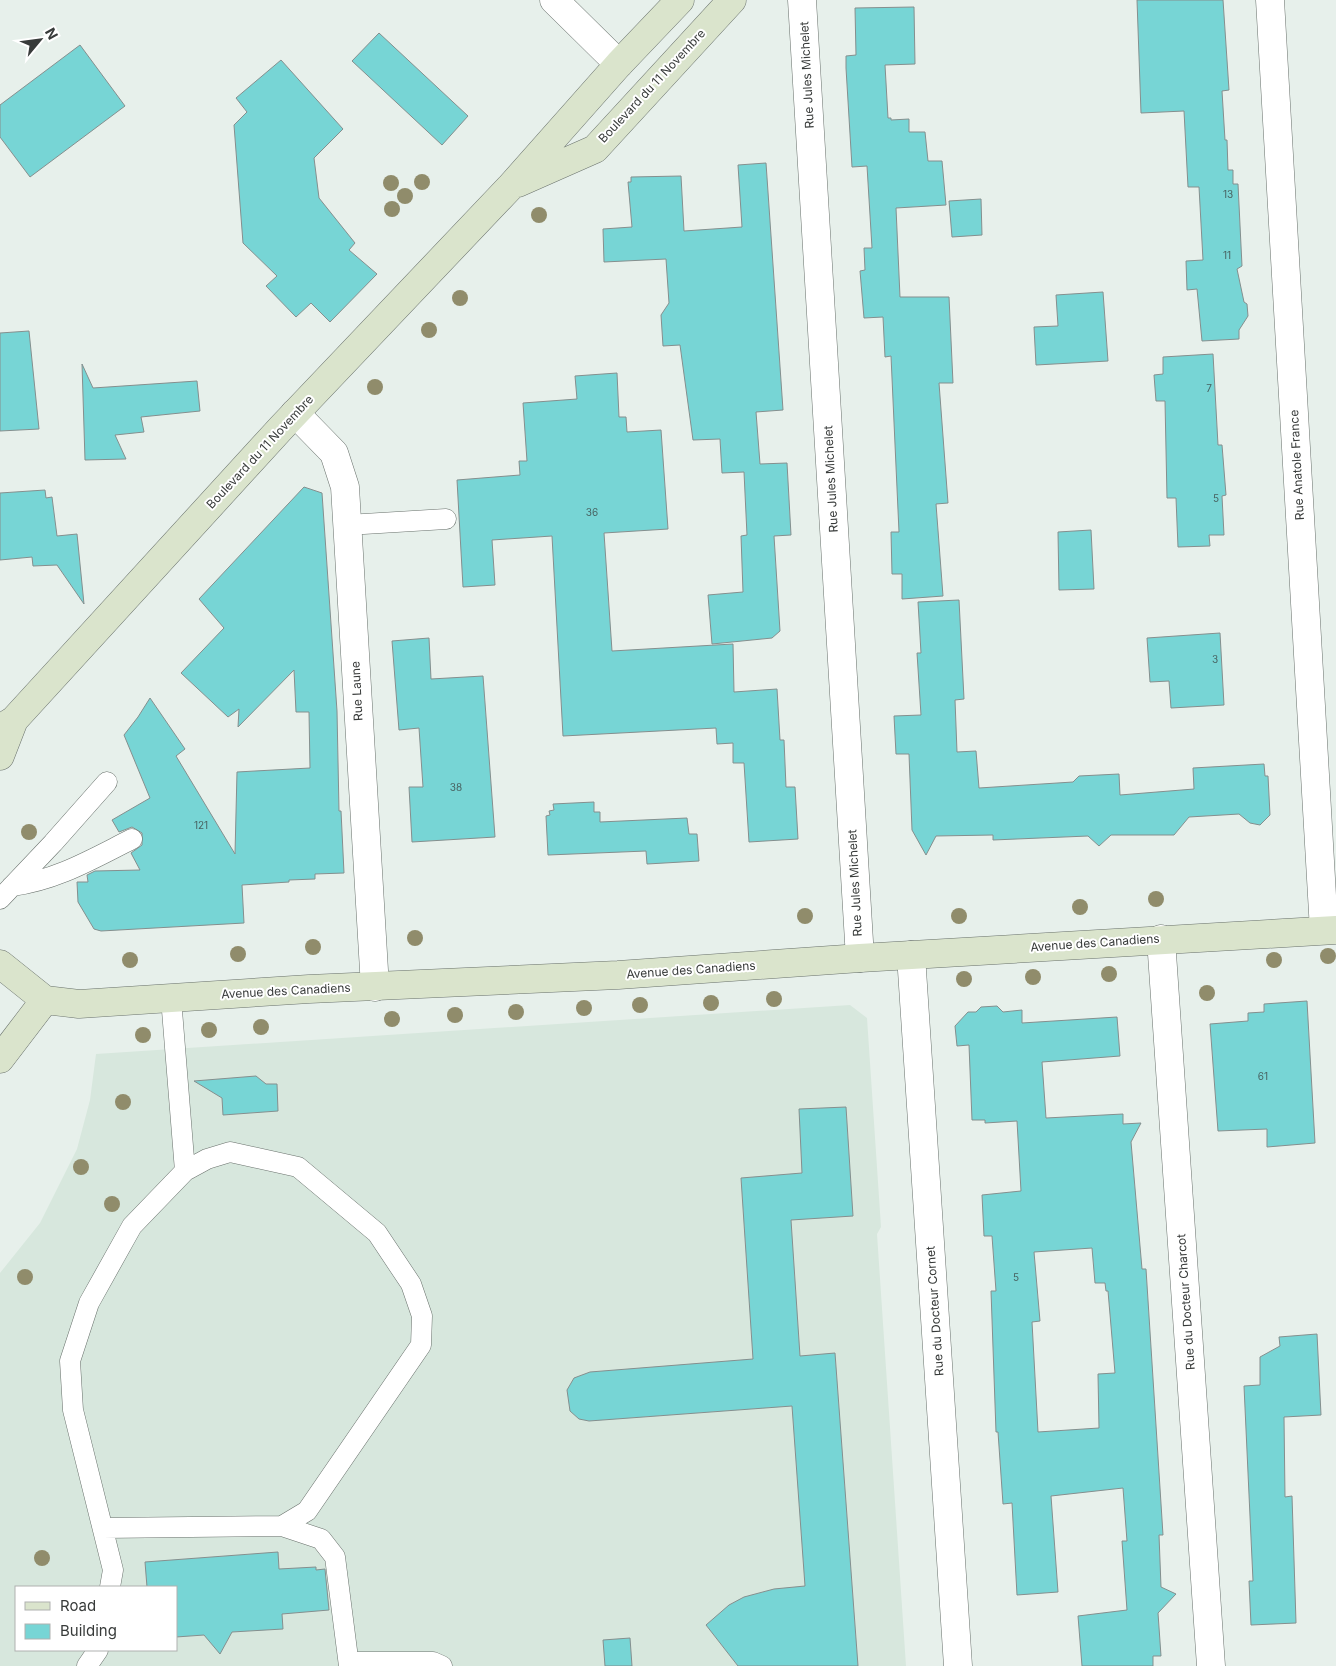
<svg xmlns="http://www.w3.org/2000/svg" width="1336" height="1666" font-family="Inter,sans-serif">
  <style>
    .built { fill: #d7e7dd; fill-rule: evenodd }
    .building { fill: #77d5d5; stroke: #858f8e; fill-rule: evenodd }
    .lines { fill: none; stroke-linecap: round; stroke-linejoin: round }
    .lane-casing { stroke: #69716c; stroke-width: 21 }
    .street-casing { stroke: #69716c; stroke-width: 29 }
    .secondary-casing { stroke: #69716c; stroke-width: 29 }
    .lane { stroke: #fff; stroke-width: 20 }
    .street { stroke: #fff; stroke-width: 28 }
    .secondary { stroke: #dae4cc; stroke-width: 28 }
    .tree { fill: #908c6b }
    .labels { text-anchor: middle; stroke-width: 4; stroke-linejoin: round; paint-order: stroke }
    .number-label { font-size: 10px; fill: #486261 }
    .street-label { font-size: 12px; fill: #383b3a; stroke: #fff }
  </style>
  <rect width="100%" height="100%" fill="#e7f0eb"/>
  <!-- built -->
  <path class="built" d="M 850,1005 L 867,1018 L 881,1227 L 877,1234 L 906,1666 L 0,1666 L 0,1273 L 40,1223 L 77,1149 L 90,1100 L 96,1054 ZM 16,1587 L 176,1587 L 176,1650 L 16,1650 Z"/>
  <!-- building -->
  <path class="building" d="M 1137,0 L 1223,0 L 1229,90 L 1222,91 L 1225,140 L 1227,140 L 1228,170 L 1233,170 L 1233,184 L 1238,184 L 1242,266 L 1237,269 L 1244,302 L 1247,304 L 1248,316 L 1239,330 L 1239,339 L 1202,341 L 1197,289 L 1187,290 L 1186,261 L 1203,260 L 1199,187 L 1188,187 L 1184,111 L 1141,113 Z
    M 914,7 L 915,64 L 885,65 L 888,118 L 891,118 L 891,120 L 909,119 L 909,132 L 925,132 L 928,161 L 942,161 L 946,205 L 896,208 L 900,297 L 949,297 L 953,383 L 939,383 L 948,503 L 936,504 L 943,596 L 902,599 L 902,574 L 892,574 L 891,532 L 899,532 L 891,356 L 885,357 L 883,317 L 864,318 L 860,271 L 865,270 L 864,248 L 872,248 L 867,166 L 852,167 L 846,68 L 846,56 L 856,55 L 855,8 Z
    M 379,33 L 468,116 L 442,145 L 352,61 Z
    M 80,45 L 125,106 L 30,177 L 0,137 L 0,105 Z
    M 281,60 L 343,129 L 314,158 L 319,198 L 355,243 L 349,250 L 377,274 L 330,322 L 311,303 L 296,317 L 266,286 L 277,276 L 243,243 L 234,125 L 247,112 L 236,98 Z
    M 766,163 L 783,410 L 756,412 L 760,464 L 787,463 L 791,535 L 774,536 L 780,631 L 772,638 L 712,644 L 708,595 L 743,592 L 741,536 L 747,535 L 744,472 L 722,473 L 720,439 L 693,440 L 680,345 L 663,346 L 661,315 L 669,303 L 666,259 L 604,262 L 603,229 L 632,227 L 628,182 L 631,182 L 631,177 L 681,176 L 684,231 L 742,227 L 738,165 Z
    M 981,199 L 982,235 L 952,237 L 949,201 Z
    M 1103,292 L 1108,361 L 1036,365 L 1034,327 L 1058,326 L 1056,295 Z
    M 29,331 L 39,429 L 0,431 L 0,333 Z
    M 1213,354 L 1218,445 L 1222,445 L 1226,495 L 1222,496 L 1224,535 L 1209,535 L 1210,546 L 1178,547 L 1176,498 L 1167,498 L 1165,401 L 1156,401 L 1154,375 L 1163,374 L 1163,357 Z
    M 82,364 L 93,388 L 197,381 L 200,411 L 141,417 L 144,432 L 115,435 L 126,459 L 85,460 Z
    M 617,373 L 619,417 L 626,417 L 627,432 L 661,430 L 668,529 L 604,533 L 612,651 L 733,644 L 734,692 L 777,689 L 780,740 L 784,740 L 786,787 L 795,787 L 798,839 L 749,842 L 744,763 L 733,763 L 733,743 L 717,744 L 716,728 L 563,736 L 552,536 L 492,540 L 495,585 L 463,587 L 457,480 L 520,475 L 519,461 L 527,461 L 523,403 L 577,399 L 575,376 Z
    M 304,487 L 322,493 L 337,711 L 339,811 L 341,811 L 344,873 L 315,874 L 315,879 L 289,880 L 289,882 L 242,885 L 244,923 L 101,931 L 94,929 L 78,902 L 77,882 L 88,882 L 87,875 L 95,871 L 140,870 L 131,853 L 142,845 L 142,833 L 132,827 L 119,832 L 112,820 L 150,798 L 124,735 L 138,717 L 150,698 L 185,749 L 176,756 L 235,854 L 237,772 L 310,768 L 309,712 L 296,712 L 294,670 L 238,727 L 239,709 L 228,717 L 181,673 L 224,628 L 199,599 Z
    M 45,490 L 46,498 L 52,497 L 57,536 L 77,534 L 84,604 L 57,565 L 33,566 L 32,557 L 0,560 L 0,493 Z
    M 1091,530 L 1094,589 L 1059,590 L 1058,532 Z
    M 959,600 L 964,699 L 955,700 L 957,752 L 976,751 L 979,788 L 1073,782 L 1079,776 L 1119,774 L 1120,795 L 1194,789 L 1193,768 L 1264,764 L 1265,776 L 1268,776 L 1270,815 L 1260,825 L 1250,823 L 1239,814 L 1189,817 L 1174,835 L 1111,835 L 1099,846 L 1088,836 L 993,840 L 993,835 L 936,836 L 926,855 L 912,830 L 909,754 L 896,754 L 894,716 L 921,715 L 917,653 L 921,653 L 918,602 Z
    M 1220,633 L 1224,705 L 1171,708 L 1169,681 L 1150,682 L 1147,638 Z
    M 429,638 L 431,679 L 483,676 L 495,837 L 412,842 L 409,787 L 423,787 L 419,728 L 399,730 L 392,641 Z
    M 594,802 L 594,812 L 600,812 L 600,822 L 687,818 L 689,834 L 697,834 L 699,861 L 647,864 L 646,851 L 548,855 L 546,816 L 550,815 L 549,811 L 554,810 L 553,804 Z
    M 1307,1001 L 1315,1143 L 1267,1147 L 1267,1129 L 1218,1131 L 1210,1024 L 1248,1021 L 1248,1013 L 1264,1012 L 1264,1004 Z
    M 997,1006 L 1003,1012 L 1022,1010 L 1022,1023 L 1117,1017 L 1120,1056 L 1042,1062 L 1046,1118 L 1123,1114 L 1123,1124 L 1141,1123 L 1131,1142 L 1142,1269 L 1146,1269 L 1163,1535 L 1159,1535 L 1161,1587 L 1176,1594 L 1158,1613 L 1161,1656 L 1153,1656 L 1153,1666 L 1082,1666 L 1078,1616 L 1127,1610 L 1122,1541 L 1127,1541 L 1123,1488 L 1051,1496 L 1058,1592 L 1017,1595 L 1012,1503 L 1003,1504 L 998,1432 L 996,1432 L 991,1291 L 996,1291 L 992,1236 L 984,1236 L 982,1195 L 1021,1191 L 1017,1121 L 985,1123 L 985,1120 L 972,1120 L 969,1045 L 957,1046 L 955,1026 L 968,1012 L 976,1012 L 981,1007 ZM 1092,1248 L 1095,1283 L 1105,1283 L 1106,1291 L 1108,1291 L 1115,1373 L 1098,1374 L 1099,1428 L 1038,1432 L 1032,1322 L 1040,1321 L 1034,1252 Z
    M 256,1076 L 266,1084 L 277,1084 L 278,1111 L 223,1115 L 222,1098 L 194,1081 Z
    M 846,1107 L 853,1216 L 791,1220 L 800,1356 L 835,1353 L 858,1666 L 738,1666 L 706,1625 L 729,1605 L 744,1597 L 774,1589 L 805,1586 L 792,1406 L 589,1421 L 579,1419 L 570,1411 L 567,1390 L 574,1378 L 590,1372 L 753,1359 L 741,1178 L 802,1173 L 799,1109 Z
    M 1317,1334 L 1321,1415 L 1284,1417 L 1285,1497 L 1292,1496 L 1296,1623 L 1251,1625 L 1249,1581 L 1253,1581 L 1244,1386 L 1260,1385 L 1260,1357 L 1280,1346 L 1279,1337 Z
    M 278,1552 L 279,1569 L 316,1567 L 316,1570 L 325,1569 L 329,1610 L 282,1614 L 283,1629 L 232,1632 L 220,1654 L 204,1635 L 176,1637 L 176,1587 L 147,1587 L 145,1562 Z
    M 630,1638 L 632,1666 L 605,1666 L 603,1640 Z"/>
  <g class="lines">
    <defs>
      <path id="lane" d="M 347,525 L 446,519
        M 12,886 C 57,880 92,859 132,839
        M 0,899 L 53,843 L 107,782
        M 171,998 L 185,1171
        M 282,1526 L 321,1539 L 335,1557 L 349,1666
        M 103,1528 L 282,1526 L 307,1511 L 421,1345 L 422,1316 L 411,1284 L 377,1233 L 298,1167 L 230,1152 L 207,1159 L 185,1171 L 132,1226 L 89,1303 L 70,1361 L 73,1410 L 113,1570 L 110,1587
        M 349,1662 L 433,1662 L 442,1666
        M 87,1666 L 98,1650"/>
      <path id="street" d="M 554,0 L 619,64
        M 802,0 L 860,958
        M 1270,0 L 1324,930
        M 295,413 L 334,453 L 345,487 L 375,987
        M 1161,939 L 1211,1666
        M 911,955 L 958,1666"/>
      <path id="secondary" d="M 518,183 L 595,149 L 732,0
        M 0,729 L 14,720 L 281,428 L 510,187 L 619,64 L 680,0
        M 0,756 L 14,720
        M 0,964 L 45,1000 L 79,1004 L 309,989 L 618,975 L 860,958 L 1336,930
        M 0,1059 L 45,1000"/>
    </defs>
    <!-- lane casing -->
    <use href="#lane" class="lane-casing"/>
    <!-- street casing -->
    <use href="#street" class="street-casing"/>
    <!-- secondary casing -->
    <use href="#secondary" class="secondary-casing"/>
    <!-- lane -->
    <use href="#lane" class="lane"/>
    <!-- street -->
    <use href="#street" class="street"/>
    <!-- secondary -->
    <use href="#secondary" class="secondary"/>
  </g>
  <!-- trees -->
  <g class="tree">
    <circle cx="422" cy="182" r="8"/>
    <circle cx="391" cy="183" r="8"/>
    <circle cx="405" cy="196" r="8"/>
    <circle cx="392" cy="209" r="8"/>
    <circle cx="539" cy="215" r="8"/>
    <circle cx="460" cy="298" r="8"/>
    <circle cx="429" cy="330" r="8"/>
    <circle cx="375" cy="387" r="8"/>
    <circle cx="29" cy="832" r="8"/>
    <circle cx="1156" cy="899" r="8"/>
    <circle cx="1080" cy="907" r="8"/>
    <circle cx="805" cy="916" r="8"/>
    <circle cx="959" cy="916" r="8"/>
    <circle cx="415" cy="938" r="8"/>
    <circle cx="313" cy="947" r="8"/>
    <circle cx="238" cy="954" r="8"/>
    <circle cx="1328" cy="956" r="8"/>
    <circle cx="130" cy="960" r="8"/>
    <circle cx="1274" cy="960" r="8"/>
    <circle cx="1109" cy="974" r="8"/>
    <circle cx="1033" cy="977" r="8"/>
    <circle cx="964" cy="979" r="8"/>
    <circle cx="1207" cy="993" r="8"/>
    <circle cx="774" cy="999" r="8"/>
    <circle cx="711" cy="1003" r="8"/>
    <circle cx="640" cy="1005" r="8"/>
    <circle cx="584" cy="1008" r="8"/>
    <circle cx="516" cy="1012" r="8"/>
    <circle cx="455" cy="1015" r="8"/>
    <circle cx="392" cy="1019" r="8"/>
    <circle cx="261" cy="1027" r="8"/>
    <circle cx="209" cy="1030" r="8"/>
    <circle cx="143" cy="1035" r="8"/>
    <circle cx="123" cy="1102" r="8"/>
    <circle cx="81" cy="1167" r="8"/>
    <circle cx="112" cy="1204" r="8"/>
    <circle cx="25" cy="1277" r="8"/>
    <circle cx="42" cy="1558" r="8"/>
  </g>
  <g class="labels">
    <!-- number labels -->
    <g class="number-label">
      <text x="1228" y="198">13</text>
      <text x="1227" y="259">11</text>
      <text x="1209" y="392">7</text>
      <text x="1216" y="502">5</text>
      <text x="592" y="516">36</text>
      <text x="1215" y="663">3</text>
      <text x="456" y="791">38</text>
      <text x="201" y="829">121</text>
      <text x="1263" y="1080">61</text>
      <text x="1016" y="1281">5</text>
    </g>
    <!-- street labels -->
    <g class="street-label">
      <text transform="translate(807 75) rotate(-93)" y="4">Rue Jules Michelet</text>
      <text transform="translate(652 86) rotate(-47)" y="4">Boulevard du 11 Novembre</text>
      <text transform="translate(260 452) rotate(-47)" y="4">Boulevard du 11 Novembre</text>
      <text transform="translate(1297 465) rotate(-93)" y="4">Rue Anatole France</text>
      <text transform="translate(831 479) rotate(-93)" y="4">Rue Jules Michelet</text>
      <text transform="translate(357 691) rotate(-93)" y="4">Rue Laune</text>
      <text transform="translate(855 883) rotate(-93)" y="4">Rue Jules Michelet</text>
      <text transform="translate(1095 943) rotate(-4)" y="4">Avenue des Canadiens</text>
      <text transform="translate(691 970) rotate(-4)" y="4">Avenue des Canadiens</text>
      <text transform="translate(286 991) rotate(-3)" y="4">Avenue des Canadiens</text>
      <text transform="translate(1186 1302) rotate(-94)" y="4">Rue du Docteur Charcot</text>
      <text transform="translate(935 1311) rotate(-94)" y="4">Rue du Docteur Cornet</text>
    </g>
  </g>
  <!-- legend -->
  <rect x="15" y="1586" width="162" height="65" fill="#ffffff" stroke="#afb1b0"/>
  <rect x="25" y="1602" width="25" height="8" fill="#dae4cc" stroke="#afb1b0"/>
  <text x="60" y="1611" font-size="15" fill="#383b3a">Road</text>
  <rect x="25" y="1624" width="25" height="15" fill="#77d5d5" stroke="#afb1b0"/>
  <text x="60" y="1636" font-size="15" fill="#383b3a">Building</text>
  <!-- north arrow -->
  <g transform="translate(40 40) rotate(61)" stroke="#ffffff" stroke-width="4" paint-order="stroke">
  <path d="M0-4L9 19L0 12L-9 19Z" fill="#383b3a"/>
  <text y="-8" font-size="14" font-weight="bold" text-anchor="middle" fill="#383b3a">N</text>
  </g>
</svg>
